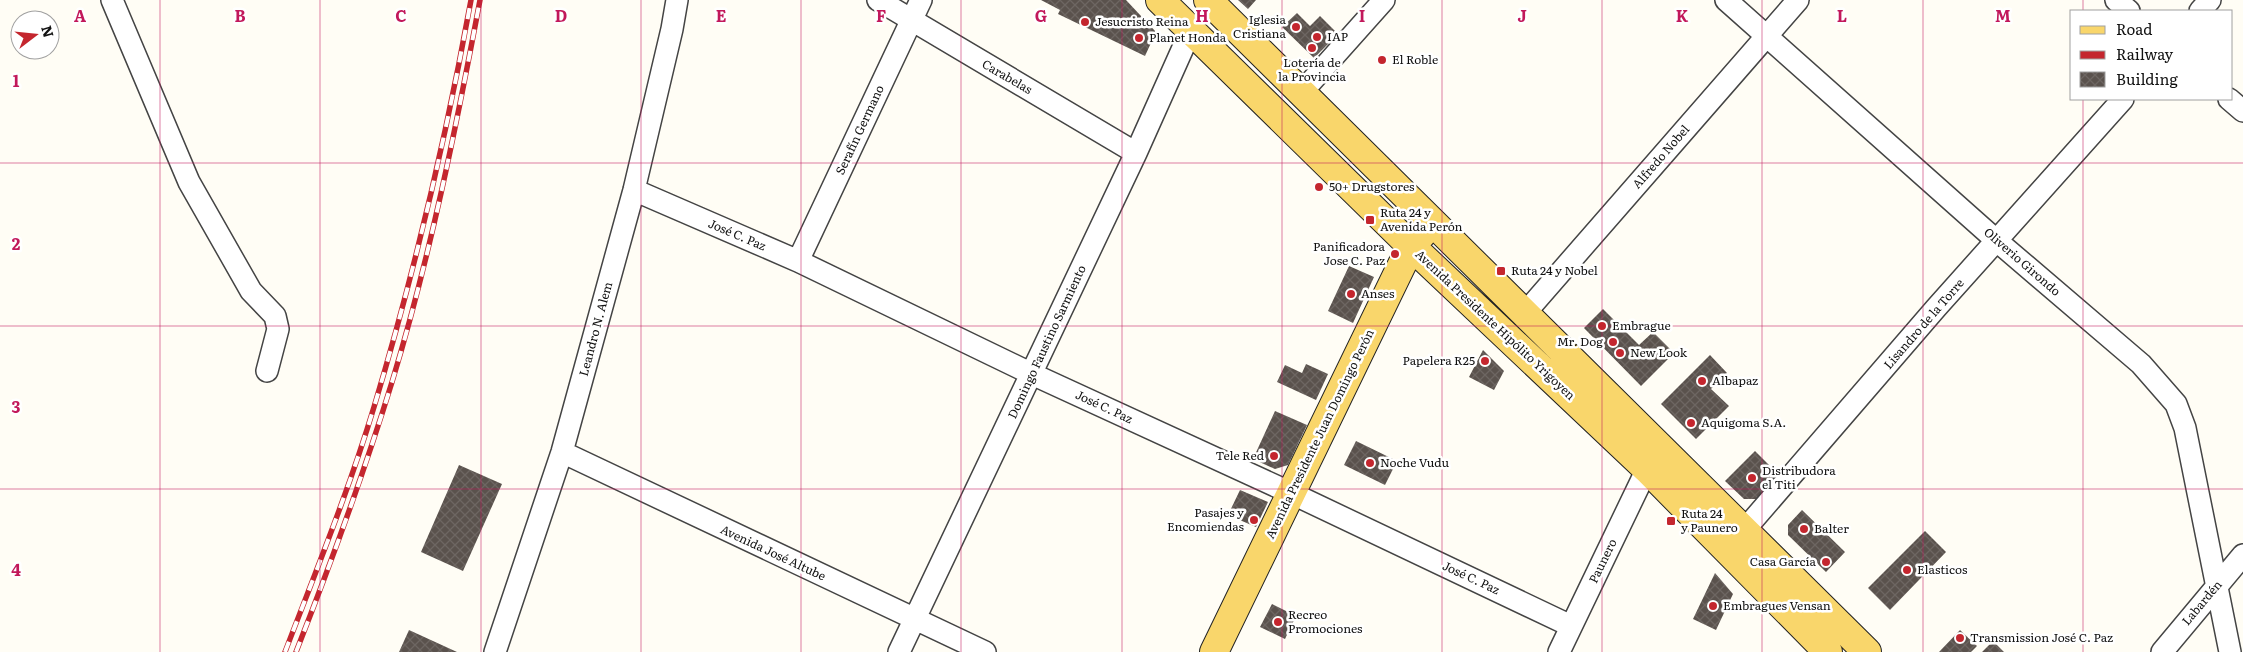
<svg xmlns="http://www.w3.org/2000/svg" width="2243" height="652" font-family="Literata,serif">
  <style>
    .building { fill: url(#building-cross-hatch) }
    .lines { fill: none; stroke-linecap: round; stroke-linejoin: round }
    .minor-casing { stroke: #444; stroke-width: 24 }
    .major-casing { stroke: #222; stroke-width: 30 }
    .minor { stroke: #fff; stroke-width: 21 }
    .major { stroke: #f9d66b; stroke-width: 28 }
    .rail-casing { stroke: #c4262e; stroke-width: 5.5 }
    .rail { stroke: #fff; stroke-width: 4; stroke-dasharray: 11; stroke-linecap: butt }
    .grid { fill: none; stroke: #c2185b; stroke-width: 1; stroke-opacity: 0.55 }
    .poi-dot { fill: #c4262e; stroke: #fff; stroke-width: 2 }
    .labels { text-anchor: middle; stroke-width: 5; stroke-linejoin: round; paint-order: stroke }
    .poi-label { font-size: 12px; fill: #111; stroke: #fff; text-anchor: start }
    .street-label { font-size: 12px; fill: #111; stroke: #fff }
    .grid-label { font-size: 16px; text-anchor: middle; font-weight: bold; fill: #c2185b; stroke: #fff; stroke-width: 5; stroke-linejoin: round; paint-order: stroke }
  </style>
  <defs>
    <pattern id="building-cross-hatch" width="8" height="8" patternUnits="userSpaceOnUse" patternTransform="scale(1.25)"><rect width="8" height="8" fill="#5a524d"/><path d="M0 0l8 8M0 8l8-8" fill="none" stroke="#6d6662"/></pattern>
  </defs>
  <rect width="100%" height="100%" fill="#fffdf5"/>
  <!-- building -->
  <path class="building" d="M 1041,0 L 1126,0 L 1156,32 L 1145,56 L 1058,14 L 1060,10 Z
    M 1238,0 L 1256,0 L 1248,9 Z
    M 1297,13 L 1310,26 L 1320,16 L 1338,34 L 1314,58 L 1282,27 Z
    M 1349,266 L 1374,277 L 1353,323 L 1328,311 Z
    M 1603,309 L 1639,345 L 1653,332 L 1674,353 L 1641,386 L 1584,328 Z
    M 1483,350 L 1504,371 L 1494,390 L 1469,377 Z
    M 1710,355 L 1727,373 L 1711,389 L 1729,406 L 1696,439 L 1661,404 Z
    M 1306,364 L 1328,374 L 1316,400 L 1277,382 L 1285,365 L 1302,373 Z
    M 1275,411 L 1307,425 L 1288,465 L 1275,469 L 1253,459 Z
    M 1356,441 L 1397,461 L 1385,485 L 1344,465 Z
    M 1755,451 L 1779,475 L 1756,499 L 1744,499 L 1725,481 Z
    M 459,465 L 502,484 L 463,571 L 421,552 Z
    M 1240,490 L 1268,502 L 1256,527 L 1228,515 Z
    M 1802,510 L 1845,552 L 1826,572 L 1788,535 L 1788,525 Z
    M 1925,531 L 1946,552 L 1890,610 L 1868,588 Z
    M 1715,573 L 1733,594 L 1716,630 L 1693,619 Z
    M 1272,604 L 1296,616 L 1285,639 L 1260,627 Z
    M 409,630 L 457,652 L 399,652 Z
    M 1960,630 L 1977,646 L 1971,652 L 1939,652 Z
    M 1993,641 L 2004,652 L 1982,652 Z"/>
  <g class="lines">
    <defs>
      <path id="minor" d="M 112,0 L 189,182 L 251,291 L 275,316 L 278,329 L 267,371
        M 878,0 L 1136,153
        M 1726,0 L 1997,241 L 2141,364 L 2176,404 L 2185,428 L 2230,652
        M 2116,0 L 2129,11
        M 2200,11 L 2210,0
        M 1301,93 L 1384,0
        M 2229,99 L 2243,111
        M 634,190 L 798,261 L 1032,374 L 1291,493 L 1571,626
        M 798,261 L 921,0
        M 1525,313 L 1798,0
        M 562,452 L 985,652
        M 1734,542 L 1936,308 L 2123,99
        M 495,652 L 562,452 L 634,190 L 672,29 L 677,0
        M 899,652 L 1136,153 L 1191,30
        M 1559,652 L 1647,469
        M 2162,652 L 2243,555"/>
      <path id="major" d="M 1160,0 L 1411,246 L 1647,469 L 1828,652
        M 1208,0 L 1867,652
        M 1214,652 L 1411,246 L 1422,234"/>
    </defs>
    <!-- minor casing -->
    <use href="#minor" class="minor-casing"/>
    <!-- major casing -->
    <use href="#major" class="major-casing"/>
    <!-- minor -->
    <use href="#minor" class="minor"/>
    <!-- major -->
    <use href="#major" class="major"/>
    <defs>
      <path id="rail" d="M 285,652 C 316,571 349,490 374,407 C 414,274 446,138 471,0
        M 296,652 C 331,563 364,473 392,382 C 430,257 456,128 480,0"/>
    </defs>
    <!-- rail casing -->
    <use href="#rail" class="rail-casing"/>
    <!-- rail -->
    <use href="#rail" class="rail"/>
  </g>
  <!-- grid -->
  <path class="grid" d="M 160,0 L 160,652M 320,0 L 320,652M 481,0 L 481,652M 641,0 L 641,652M 801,0 L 801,652M 961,0 L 961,652M 1122,0 L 1122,652M 1282,0 L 1282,652M 1442,0 L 1442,652M 1602,0 L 1602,652M 1762,0 L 1762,652M 1923,0 L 1923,652M 2083,0 L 2083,11M 2083,99 L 2083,652M 0,163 L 2243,163M 0,326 L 2243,326M 0,489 L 2243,489"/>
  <!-- markers -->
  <g class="poi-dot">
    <circle cx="1085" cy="22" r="5"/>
    <circle cx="1296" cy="27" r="5"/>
    <circle cx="1317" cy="37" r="5"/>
    <circle cx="1139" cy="38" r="5"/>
    <circle cx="1312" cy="48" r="5"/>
    <circle cx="1382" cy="60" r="5"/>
    <circle cx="1319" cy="187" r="5"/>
    <rect x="1365" y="215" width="10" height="10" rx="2.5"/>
    <circle cx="1395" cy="254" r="5"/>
    <rect x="1496" y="266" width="10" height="10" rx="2.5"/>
    <circle cx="1351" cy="294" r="5"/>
    <circle cx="1602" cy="326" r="5"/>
    <circle cx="1613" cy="342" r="5"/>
    <circle cx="1620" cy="353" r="5"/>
    <circle cx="1485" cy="361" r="5"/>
    <circle cx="1702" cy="381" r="5"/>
    <circle cx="1691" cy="423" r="5"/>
    <circle cx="1274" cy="456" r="5"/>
    <circle cx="1370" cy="463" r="5"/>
    <circle cx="1752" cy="478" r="5"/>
    <circle cx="1254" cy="520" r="5"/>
    <rect x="1666" y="516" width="10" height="10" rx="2.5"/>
    <circle cx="1804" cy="529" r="5"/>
    <circle cx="1826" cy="562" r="5"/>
    <circle cx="1907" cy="570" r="5"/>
    <circle cx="1713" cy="606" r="5"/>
    <circle cx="1278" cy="622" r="5"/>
    <circle cx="1960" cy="638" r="5"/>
  </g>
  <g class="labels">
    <!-- poi labels -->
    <g class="poi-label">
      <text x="1286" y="24" text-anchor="end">Iglesia<tspan x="1286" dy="14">Cristiana</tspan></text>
      <text x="1095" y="26">Jesucristo Reina</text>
      <text x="1327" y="41">IAP</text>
      <text x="1149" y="42">Planet Honda</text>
      <text x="1392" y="64">El Roble</text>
      <text x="1312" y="67" text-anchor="middle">Lotería de<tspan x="1312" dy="14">la Provincia</tspan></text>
      <text x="1329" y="191">50+ Drugstores</text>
      <text x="1380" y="217">Ruta 24 y<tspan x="1380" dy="14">Avenida Perón</tspan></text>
      <text x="1385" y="251" text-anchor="end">Panificadora<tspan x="1385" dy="14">Jose C. Paz</tspan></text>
      <text x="1511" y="275">Ruta 24 y Nobel</text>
      <text x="1361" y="298">Anses</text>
      <text x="1612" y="330">Embrague</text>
      <text x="1603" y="346" text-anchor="end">Mr. Dog</text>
      <text x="1630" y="357">New Look</text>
      <text x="1475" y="365" text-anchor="end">Papelera R25</text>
      <text x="1712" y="385">Albapaz</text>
      <text x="1701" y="427">Aquigoma S.A.</text>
      <text x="1264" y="460" text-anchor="end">Tele Red</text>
      <text x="1380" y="467">Noche Vudu</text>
      <text x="1762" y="475">Distribudora<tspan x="1762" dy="14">el Titi</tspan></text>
      <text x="1244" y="517" text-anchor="end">Pasajes y<tspan x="1244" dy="14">Encomiendas</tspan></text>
      <text x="1681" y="518">Ruta 24<tspan x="1681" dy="14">y Paunero</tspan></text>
      <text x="1814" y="533">Balter</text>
      <text x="1816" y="566" text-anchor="end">Casa García</text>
      <text x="1917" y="574">Elasticos</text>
      <text x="1723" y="610">Embragues Vensan</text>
      <text x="1288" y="619">Recreo<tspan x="1288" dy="14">Promociones</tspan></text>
      <text x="1970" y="642">Transmission José C. Paz</text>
    </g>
    <!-- street labels -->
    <g class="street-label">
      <text transform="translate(1007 77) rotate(30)" y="4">Carabelas</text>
      <text transform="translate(860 130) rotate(-65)" y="4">Serafín Germano</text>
      <text transform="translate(1661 157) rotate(-49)" y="4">Alfredo Nobel</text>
      <text transform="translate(737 235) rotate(23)" y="4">José C. Paz</text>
      <text transform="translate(2022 262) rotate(41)" y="4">Oliverio Girondo</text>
      <text transform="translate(1924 324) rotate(-49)" y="4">Lisandro de la Torre</text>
      <text transform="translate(1495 325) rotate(43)" y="4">Avenida Presidente Hipólito Yrigoyen</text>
      <text transform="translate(596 329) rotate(-75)" y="4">Leandro N. Alem</text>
      <text transform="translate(1047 342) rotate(-65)" y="4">Domingo Faustino Sarmiento</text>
      <text transform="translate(1104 407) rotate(25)" y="4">José C. Paz</text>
      <text transform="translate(1320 434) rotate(-64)" y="4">Avenida Presidente Juan Domingo Perón</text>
      <text transform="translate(773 553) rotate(25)" y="4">Avenida José Altube</text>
      <text transform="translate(1603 561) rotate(-64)" y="4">Paunero</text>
      <text transform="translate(1471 578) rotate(25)" y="4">José C. Paz</text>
      <text transform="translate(2202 603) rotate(-50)" y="4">Labardén</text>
    </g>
  </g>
  <g class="grid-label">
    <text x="80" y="22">A</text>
    <text x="240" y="22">B</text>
    <text x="401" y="22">C</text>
    <text x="561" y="22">D</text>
    <text x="721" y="22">E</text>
    <text x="881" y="22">F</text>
    <text x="1041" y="22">G</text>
    <text x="1202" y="22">H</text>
    <text x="1362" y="22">I</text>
    <text x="1522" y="22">J</text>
    <text x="1682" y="22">K</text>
    <text x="1842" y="22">L</text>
    <text x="2003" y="22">M</text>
    <text x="16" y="87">1</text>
    <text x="16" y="250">2</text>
    <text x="16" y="413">3</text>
    <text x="16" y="576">4</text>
  </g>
  <!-- legend -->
  <rect x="2070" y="10" width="162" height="90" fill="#ffffff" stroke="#a0a0a0"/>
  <rect x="2080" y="26" width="25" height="8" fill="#f9d66b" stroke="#a0a0a0"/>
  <text x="2116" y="35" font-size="15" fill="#111111">Road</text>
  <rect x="2080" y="51" width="25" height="8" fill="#c4262e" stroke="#a0a0a0"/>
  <text x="2116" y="60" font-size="15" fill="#111111">Railway</text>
  <rect x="2080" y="72" width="25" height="15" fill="url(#building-cross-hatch)" stroke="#a0a0a0"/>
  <text x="2116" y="85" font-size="15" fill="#111111">Building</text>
  <!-- north arrow -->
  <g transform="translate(35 35) rotate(74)"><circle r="24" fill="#ffffff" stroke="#a0a0a0"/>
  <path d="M0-4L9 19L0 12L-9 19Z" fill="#c4262e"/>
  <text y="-8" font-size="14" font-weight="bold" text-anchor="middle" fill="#111111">N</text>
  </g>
</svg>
